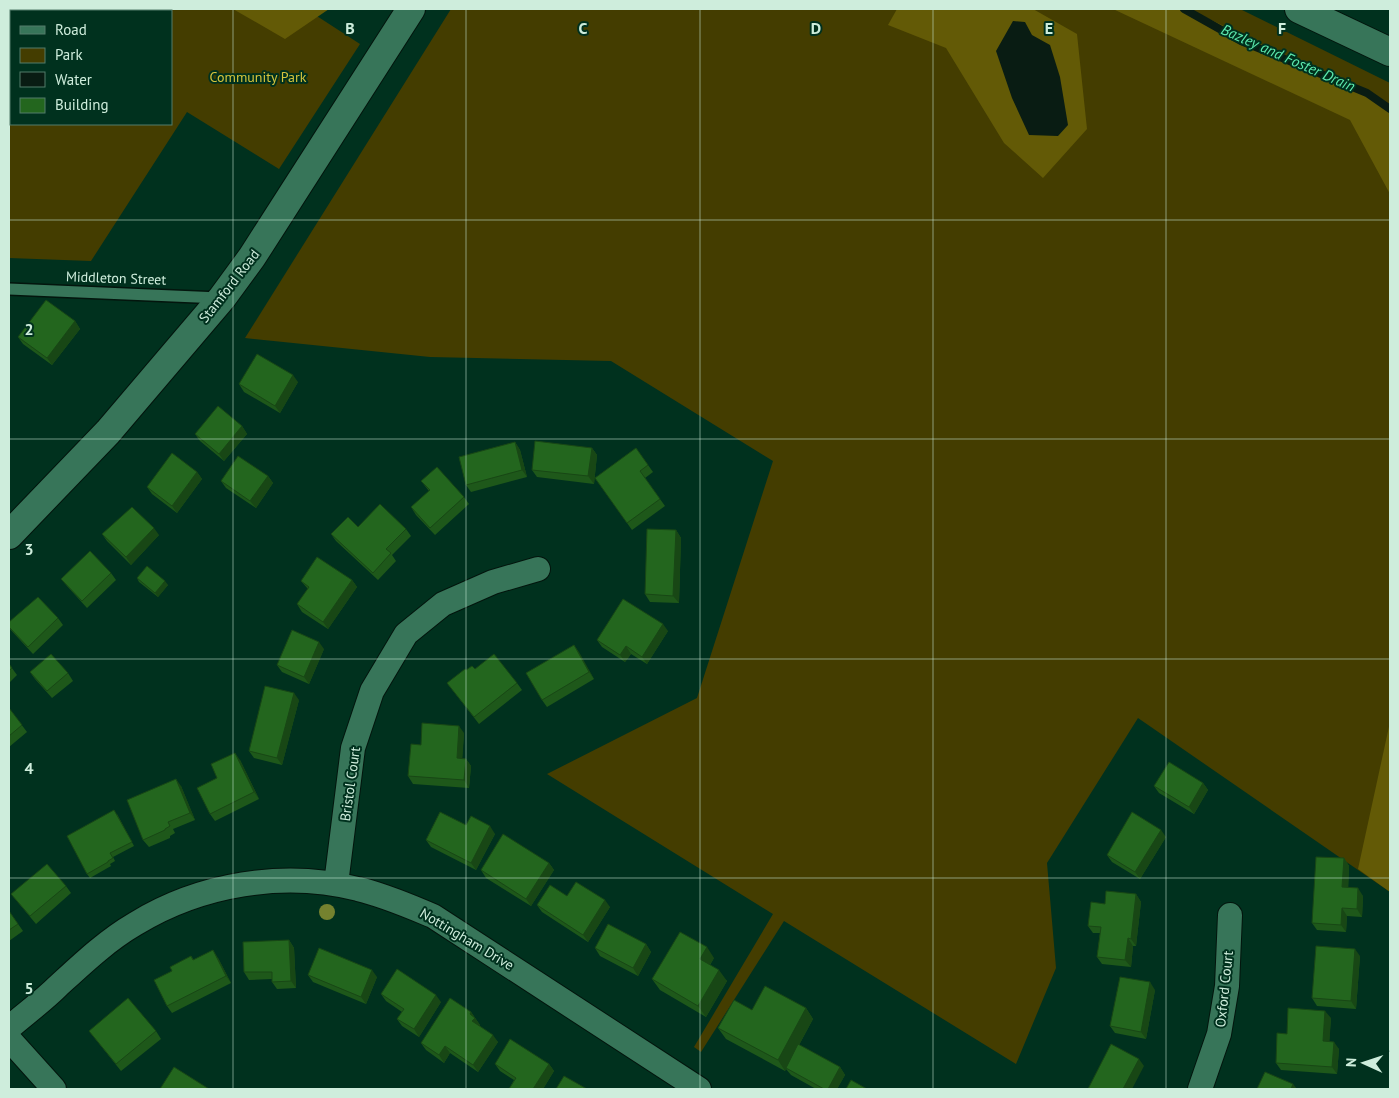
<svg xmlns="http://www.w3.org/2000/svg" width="1399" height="1098" font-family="'PT Sans',sans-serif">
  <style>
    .green { fill: #443d00; fill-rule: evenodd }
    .forest { fill: #635a06 }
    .water { fill: #091c13 }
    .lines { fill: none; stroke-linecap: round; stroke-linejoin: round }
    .stream { stroke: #091c13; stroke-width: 8 }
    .service-casing { stroke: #03150d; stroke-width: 14 }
    .minor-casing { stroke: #03150d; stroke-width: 26 }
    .tertiary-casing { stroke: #03150d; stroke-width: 30 }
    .service { stroke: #377559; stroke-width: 11 }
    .minor { stroke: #377559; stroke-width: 24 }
    .tertiary { stroke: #377559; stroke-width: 28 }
    .tree { fill: #75822f }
    .wall { fill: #1e581a }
    .shaded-wall { fill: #184715 }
    .building { fill: #23661e; stroke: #184715 }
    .grid { fill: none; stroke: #ceeddc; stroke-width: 1; stroke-opacity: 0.55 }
    .labels { text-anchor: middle; stroke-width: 4; stroke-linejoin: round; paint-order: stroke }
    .park-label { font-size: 14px; fill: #d5c43d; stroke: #00311e }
    .street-label { font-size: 14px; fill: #ceeddc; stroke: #00311e }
    .water-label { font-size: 15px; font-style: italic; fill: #5ce9ad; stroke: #00311e }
    .grid-label { font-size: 16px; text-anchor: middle; font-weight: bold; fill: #ceeddc; stroke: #00311e; stroke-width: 4; stroke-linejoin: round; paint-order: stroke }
  </style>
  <rect width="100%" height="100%" fill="#00311e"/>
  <!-- green -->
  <path class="green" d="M 9,9 L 306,9 L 360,44 L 279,169 L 187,112 L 91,261 L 9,258 ZM 11,11 L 171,11 L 171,124 L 11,124 Z
    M 451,9 L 1240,9 L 1390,83 L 1390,892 L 1138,718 L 1047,863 L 1056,968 L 1016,1064 L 784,921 L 701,1052 L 694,1047 L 773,914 L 547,774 L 697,698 L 773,461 L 611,361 L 430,357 L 245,338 Z"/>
  <!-- forest -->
  <path class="forest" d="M 233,9 L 329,9 L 285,39 Z
    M 897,9 L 1033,9 L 1077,34 L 1087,129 L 1043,178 L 1004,143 L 946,48 L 888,25 Z
    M 1113,9 L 1189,9 L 1390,107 L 1390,194 L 1350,120 Z
    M 1390,722 L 1390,892 L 1358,869 Z"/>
  <!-- water -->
  <path class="water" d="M 1013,21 L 1025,22 L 1032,35 L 1050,45 L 1060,77 L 1068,125 L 1058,136 L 1029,135 L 1012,98 L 996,51 Z"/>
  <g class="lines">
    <!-- stream -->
    <path class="stream" d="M 1184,9 L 1241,41 L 1367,93 L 1390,109"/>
    <defs>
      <path id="service" d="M 9,289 L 220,298"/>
      <path id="minor" d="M 336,884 L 353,748 L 372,691 L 406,634 L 443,604 L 493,582 L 538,569
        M 9,1028 C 25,1014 43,1001 58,986 C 82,964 106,941 135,924 C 200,884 284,870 358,889 C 384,895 409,906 433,916 L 699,1089
        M 9,1039 L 54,1089
        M 1200,1089 L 1219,1034 L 1227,986 L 1230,915"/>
      <path id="tertiary" d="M 1299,9 L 1390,52
        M 9,535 L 108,432 L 222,298 L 252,257 L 411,9"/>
    </defs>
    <!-- service casing -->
    <use href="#service" class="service-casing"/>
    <!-- minor casing -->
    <use href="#minor" class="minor-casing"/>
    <!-- tertiary casing -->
    <use href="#tertiary" class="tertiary-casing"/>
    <!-- service -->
    <use href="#service" class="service"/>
    <!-- minor -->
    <use href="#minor" class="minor"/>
    <!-- tertiary -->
    <use href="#tertiary" class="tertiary"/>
  </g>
  <!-- trees -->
  <circle class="tree" cx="327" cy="912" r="8"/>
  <!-- wall -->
  <path class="wall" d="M 75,321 L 80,329 L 52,365 L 23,344 L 18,337 Z
    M 298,382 L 280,413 L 244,392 L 239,384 Z
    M 242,426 L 247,434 L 224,461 L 200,441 L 195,434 Z
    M 515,442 L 520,450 L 527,477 L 471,492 L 466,485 Z
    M 592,448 L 597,455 L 594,484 L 537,477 L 532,470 Z
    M 636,448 L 653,472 L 645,478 L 665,506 L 632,530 L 595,478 Z
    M 197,472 L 202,479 L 177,513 L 152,494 L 147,487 Z
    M 268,476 L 273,483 L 256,508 L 226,488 L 221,481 Z
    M 421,481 L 464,497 L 469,504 L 435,535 L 416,515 L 411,507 L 429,491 Z
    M 358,527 L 406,529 L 411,536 L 392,555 L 396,561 L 378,580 L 336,541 L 331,534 Z
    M 676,530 L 681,538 L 679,603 L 650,602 L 645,594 Z
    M 102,534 L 159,535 L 131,565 L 107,541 Z
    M 111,573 L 116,580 L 87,608 L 67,586 L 61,579 Z
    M 137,578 L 168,585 L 158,597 L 139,582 Z
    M 352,580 L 357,587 L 328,629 L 302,612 L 297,604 L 308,589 L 301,581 Z
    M 58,618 L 63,625 L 33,654 L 9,628 L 9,622 Z
    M 668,631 L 647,664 L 631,654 L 625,662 L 602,647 L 597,640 Z
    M 574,645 L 594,679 L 547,707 L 542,700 Z
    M 324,649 L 309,684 L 282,672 L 277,665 Z
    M 9,664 L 17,675 L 9,683 Z
    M 475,669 L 517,683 L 522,690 L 479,724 L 447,683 L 466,670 Z
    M 30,672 L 68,673 L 73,681 L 52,698 L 35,679 Z
    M 299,700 L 282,765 L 254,758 L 249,751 Z
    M 9,708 L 27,732 L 9,747 Z
    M 464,733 L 462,758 L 466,759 L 471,766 L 469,788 L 413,784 L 408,776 L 421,745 Z
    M 240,760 L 259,799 L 215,821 L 210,814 L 217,778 Z
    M 1203,783 L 1208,790 L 1194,814 L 1159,793 L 1154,786 Z
    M 181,786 L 195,820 L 173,829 L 175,833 L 170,836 L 170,838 L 149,847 L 143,840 Z
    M 117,814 L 134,846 L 113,857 L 115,861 L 110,864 L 111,866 L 90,878 L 87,874 Z
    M 466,825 L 495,834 L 476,870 L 431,847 L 426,840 Z
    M 1166,837 L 1140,879 L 1112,862 L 1107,855 Z
    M 1344,858 L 1349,866 L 1348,888 L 1363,896 L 1362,917 L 1347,916 L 1346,932 L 1317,930 L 1312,923 Z
    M 549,863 L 554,870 L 531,906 L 486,878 L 481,870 Z
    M 66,886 L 71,893 L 36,924 L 11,894 Z
    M 1136,894 L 1141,902 L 1136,946 L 1133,946 L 1131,967 L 1102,964 L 1097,957 L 1100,933 L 1093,933 L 1088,926 L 1105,904 Z
    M 567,896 L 610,907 L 588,942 L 542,912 L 537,905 Z
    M 9,911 L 23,931 L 9,941 Z
    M 289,940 L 294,948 L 296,988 L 277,989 L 272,982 L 272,979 L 249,980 L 244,972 Z
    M 646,944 L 651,952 L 638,976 L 600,956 L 595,948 Z
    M 191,956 L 194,960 L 218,958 L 231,983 L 172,1013 L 167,1006 L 172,971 Z
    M 1360,956 L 1356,1009 L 1317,1006 L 1312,998 Z
    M 714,958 L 710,965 L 727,981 L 706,1017 L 660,990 L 652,979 Z
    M 308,975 L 377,977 L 366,1004 L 313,982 Z
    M 1155,990 L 1146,1039 L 1115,1033 L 1110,1026 Z
    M 381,994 L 441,1002 L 419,1037 L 402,1026 L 397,1019 L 402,1012 L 386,1001 Z
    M 806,1008 L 813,1019 L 799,1045 L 840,1067 L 845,1075 L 837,1089 L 816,1089 L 791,1075 L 786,1069 L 785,1071 L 726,1039 L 718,1028 L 752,1010 Z
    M 471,1012 L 480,1025 L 479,1025 L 498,1042 L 478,1072 L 450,1053 L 444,1063 L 426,1050 L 421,1043 Z
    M 1331,1018 L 1329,1042 L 1339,1049 L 1337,1074 L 1281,1070 L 1276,1063 L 1287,1034 Z
    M 89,1031 L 156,1031 L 161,1039 L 121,1071 Z
    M 495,1064 L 549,1064 L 554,1071 L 543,1089 L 509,1089 L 514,1080 L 500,1071 Z"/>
  <!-- shaded-wall -->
  <path class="shaded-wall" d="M 75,321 L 80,329 L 52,365 L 47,358 Z
    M 293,375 L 298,382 L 280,413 L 275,406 Z
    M 242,426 L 247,434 L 224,461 L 219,454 Z
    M 515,442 L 520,450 L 527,477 L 522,470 Z
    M 592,448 L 597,455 L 594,484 L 588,476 Z
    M 197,472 L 202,479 L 177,513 L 172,506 Z
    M 268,476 L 273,483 L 256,508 L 250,501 Z
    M 154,528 L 159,535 L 131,565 L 126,557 Z
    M 676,530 L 681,538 L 679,603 L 673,596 Z
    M 352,580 L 357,587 L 328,629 L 323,622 Z
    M 165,581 L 168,585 L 158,597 L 155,593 Z
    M 663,624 L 668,631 L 647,664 L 642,657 Z
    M 319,642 L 324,649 L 309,684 L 304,677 Z
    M 574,645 L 579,652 L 594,679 L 589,672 Z
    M 626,646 L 631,654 L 625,662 L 620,655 Z
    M 294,693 L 299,700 L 282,765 L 277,758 Z
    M 459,726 L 464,733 L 462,765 L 457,758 Z
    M 235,753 L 240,760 L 259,799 L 254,792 Z
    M 466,759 L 471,766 L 469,788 L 464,780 Z
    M 176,779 L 181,786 L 195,820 L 190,813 Z
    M 1203,783 L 1208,790 L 1194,814 L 1189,807 Z
    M 490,826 L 495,834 L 476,870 L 471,863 Z
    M 1161,830 L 1166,837 L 1140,879 L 1135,872 Z
    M 1344,858 L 1349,866 L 1348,895 L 1342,887 Z
    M 549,863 L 554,870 L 531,906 L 526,899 Z
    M 1358,888 L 1363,896 L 1362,917 L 1357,909 Z
    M 1136,894 L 1141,902 L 1136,946 L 1131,939 Z
    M 605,900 L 610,907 L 588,942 L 583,935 Z
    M 1342,908 L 1347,916 L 1346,932 L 1341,925 Z
    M 1128,938 L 1133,946 L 1131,967 L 1125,960 Z
    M 289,940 L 294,948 L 296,988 L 291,981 Z
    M 646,944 L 651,952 L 638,976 L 633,968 Z
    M 707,947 L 714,958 L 707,969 L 700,959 Z
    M 1355,949 L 1360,956 L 1356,1009 L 1351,1001 Z
    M 213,950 L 218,958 L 231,983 L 226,976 Z
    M 372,970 L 377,977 L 366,1004 L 361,997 Z
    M 719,970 L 727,981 L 706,1017 L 698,1006 Z
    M 1150,982 L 1155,990 L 1146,1039 L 1141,1032 Z
    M 436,995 L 441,1002 L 419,1037 L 414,1029 Z
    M 806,1008 L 813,1019 L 785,1071 L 778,1060 Z
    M 1325,1011 L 1331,1018 L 1329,1049 L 1323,1041 Z
    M 471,1012 L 480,1025 L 477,1028 L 472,1021 L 470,1014 Z
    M 493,1035 L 498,1042 L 478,1072 L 473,1065 Z
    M 1334,1042 L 1339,1049 L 1337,1074 L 1332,1067 Z
    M 445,1046 L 450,1053 L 444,1063 L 439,1055 Z
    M 1139,1059 L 1144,1066 L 1132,1089 L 1123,1089 Z
    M 549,1064 L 554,1071 L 543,1089 L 533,1089 Z
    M 840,1067 L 845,1075 L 837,1089 L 828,1089 Z
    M 1293,1084 L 1297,1089 L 1291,1089 Z"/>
  <!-- building -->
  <path class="building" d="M 46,300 L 75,321 L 47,358 L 18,337 Z
    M 257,354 L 293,375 L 275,406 L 239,384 Z
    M 218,406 L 242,426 L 219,454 L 195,434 Z
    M 535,441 L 592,448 L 588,476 L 532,470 Z
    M 515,442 L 522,470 L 466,485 L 459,457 Z
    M 636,448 L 648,465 L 640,471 L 660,499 L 627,523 L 595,478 Z
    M 172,453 L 197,472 L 172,506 L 147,487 Z
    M 238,456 L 268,476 L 250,501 L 221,481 Z
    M 437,467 L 464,497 L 430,528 L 411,507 L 430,490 L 421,481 Z
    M 380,504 L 406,529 L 386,549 L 391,553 L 373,573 L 331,534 L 348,517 L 358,527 Z
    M 132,507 L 154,528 L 126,557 L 102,534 Z
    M 647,529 L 676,530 L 673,596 L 645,594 Z
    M 90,551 L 111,573 L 82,601 L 61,579 Z
    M 317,557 L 352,580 L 323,622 L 297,604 L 309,587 L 301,581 Z
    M 147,566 L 165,581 L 155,593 L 137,578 Z
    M 38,597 L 58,618 L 28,647 L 9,627 L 9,622 Z
    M 623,599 L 663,624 L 642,657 L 626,646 L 620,655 L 597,640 Z
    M 292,630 L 319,642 L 304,677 L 277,665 Z
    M 574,645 L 589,672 L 542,700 L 526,673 Z
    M 51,654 L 68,673 L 47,691 L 30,672 Z
    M 494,654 L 517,683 L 474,717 L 447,683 L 465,669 L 466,670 L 472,666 L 475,669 Z
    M 9,664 L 12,668 L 9,671 Z
    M 265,686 L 294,693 L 277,758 L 249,751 Z
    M 9,708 L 22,725 L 9,736 Z
    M 422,723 L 459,726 L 457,758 L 466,759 L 464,780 L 408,776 L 411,744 L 421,745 Z
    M 235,753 L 254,792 L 210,814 L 197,788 L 217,778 L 211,764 Z
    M 1169,762 L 1203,783 L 1189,807 L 1154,786 Z
    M 176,779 L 190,813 L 168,822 L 170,826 L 165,829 L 165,830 L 143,840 L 127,800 Z
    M 114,810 L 132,842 L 110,853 L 113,858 L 108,861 L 108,862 L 87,874 L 67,836 Z
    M 440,812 L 466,825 L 471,816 L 490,826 L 471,863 L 426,840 Z
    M 1132,812 L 1161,830 L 1135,872 L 1107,855 Z
    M 503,834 L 549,863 L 526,899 L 481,870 Z
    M 1316,857 L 1344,858 L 1342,887 L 1358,888 L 1357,909 L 1342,908 L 1341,925 L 1312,923 Z
    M 47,864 L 66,886 L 30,916 L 11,894 Z
    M 576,882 L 605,900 L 583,935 L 537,905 L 550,885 L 567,896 Z
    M 1106,891 L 1136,894 L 1131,939 L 1128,938 L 1125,960 L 1097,957 L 1101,927 L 1088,926 L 1091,902 L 1105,904 Z
    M 9,911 L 18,924 L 9,930 Z
    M 608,924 L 646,944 L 633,968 L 595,948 Z
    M 680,932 L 707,947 L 700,959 L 719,970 L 698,1006 L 652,979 Z
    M 289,940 L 291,981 L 272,982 L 272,972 L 244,972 L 243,942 Z
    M 1316,946 L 1355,949 L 1351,1001 L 1312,998 Z
    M 319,948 L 372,970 L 361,997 L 308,975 Z
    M 213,950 L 226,976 L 167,1006 L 154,980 L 172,971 L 170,967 L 191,956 L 193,960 Z
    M 397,969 L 436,995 L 414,1029 L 397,1019 L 404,1009 L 381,994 Z
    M 1120,977 L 1150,982 L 1141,1032 L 1110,1026 Z
    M 765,986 L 806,1008 L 778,1060 L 718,1028 L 734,1000 L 752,1010 Z
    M 128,998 L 156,1031 L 116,1064 L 89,1031 Z
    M 450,998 L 471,1012 L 470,1014 L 475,1018 L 472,1021 L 493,1035 L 473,1065 L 445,1046 L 439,1055 L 421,1043 Z
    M 1288,1008 L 1325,1011 L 1323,1041 L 1334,1042 L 1332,1067 L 1276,1063 L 1277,1033 L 1287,1034 Z
    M 510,1039 L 549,1064 L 533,1089 L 509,1089 L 516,1078 L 495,1064 Z
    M 798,1044 L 840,1067 L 828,1089 L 824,1089 L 786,1068 Z
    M 1111,1044 L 1139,1059 L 1123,1089 L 1088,1089 Z
    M 174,1067 L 209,1089 L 160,1089 Z
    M 1265,1072 L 1293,1084 L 1291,1089 L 1257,1089 Z
    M 564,1076 L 587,1089 L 556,1089 Z
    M 851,1080 L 867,1089 L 846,1089 Z"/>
  <!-- grid -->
  <path class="grid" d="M 233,9 L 233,1089M 466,9 L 466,1089M 700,9 L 700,1089M 933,9 L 933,1089M 1166,9 L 1166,1089M 9,220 L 1390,220M 9,439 L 1390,439M 9,659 L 1390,659M 9,878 L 1390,878"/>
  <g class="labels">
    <!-- park labels -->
    <g class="park-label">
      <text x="258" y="82">Community Park</text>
    </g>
    <!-- street labels -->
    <g class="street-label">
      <text transform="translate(116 278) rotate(2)" y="5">Middleton Street</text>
      <text transform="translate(229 286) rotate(-52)" y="5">Stamford Road</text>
      <text transform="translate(350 784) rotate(-82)" y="5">Bristol Court</text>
      <text transform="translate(467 939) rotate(31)" y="5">Nottingham Drive</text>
      <text transform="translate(1224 989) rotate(-84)" y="5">Oxford Court</text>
    </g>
    <!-- water labels -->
    <g class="water-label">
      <text transform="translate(1288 58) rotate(24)" y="5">Bazley and Foster Drain</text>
    </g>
  </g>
  <g class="grid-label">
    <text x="350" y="34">B</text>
    <text x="583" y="34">C</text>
    <text x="816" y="34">D</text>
    <text x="1049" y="34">E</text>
    <text x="1282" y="34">F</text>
    <text x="29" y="335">2</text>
    <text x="29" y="555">3</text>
    <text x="29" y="774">4</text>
    <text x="29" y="994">5</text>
  </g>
  <!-- border -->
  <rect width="1399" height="1098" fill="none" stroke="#ceeddc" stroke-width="20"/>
  <!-- legend -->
  <rect x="10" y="10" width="162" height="115" fill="#00311e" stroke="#527c6a"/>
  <rect x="20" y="26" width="25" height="8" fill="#377559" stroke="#527c6a"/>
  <text x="55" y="35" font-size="15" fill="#ceeddc">Road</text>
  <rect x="20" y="48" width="25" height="15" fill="#443d00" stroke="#527c6a"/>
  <text x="55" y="60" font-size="15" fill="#ceeddc">Park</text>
  <rect x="20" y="72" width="25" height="15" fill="#091c13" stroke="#527c6a"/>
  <text x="55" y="85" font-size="15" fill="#ceeddc">Water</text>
  <rect x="20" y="98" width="25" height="15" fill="#23661e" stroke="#527c6a"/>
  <text x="55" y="110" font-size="15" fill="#ceeddc">Building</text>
  <!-- north arrow -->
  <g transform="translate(1364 1063) rotate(273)" stroke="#00311e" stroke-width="4" paint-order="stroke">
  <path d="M0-4L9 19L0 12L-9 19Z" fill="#ceeddc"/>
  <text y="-8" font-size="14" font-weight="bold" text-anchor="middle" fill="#ceeddc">N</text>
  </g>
</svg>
